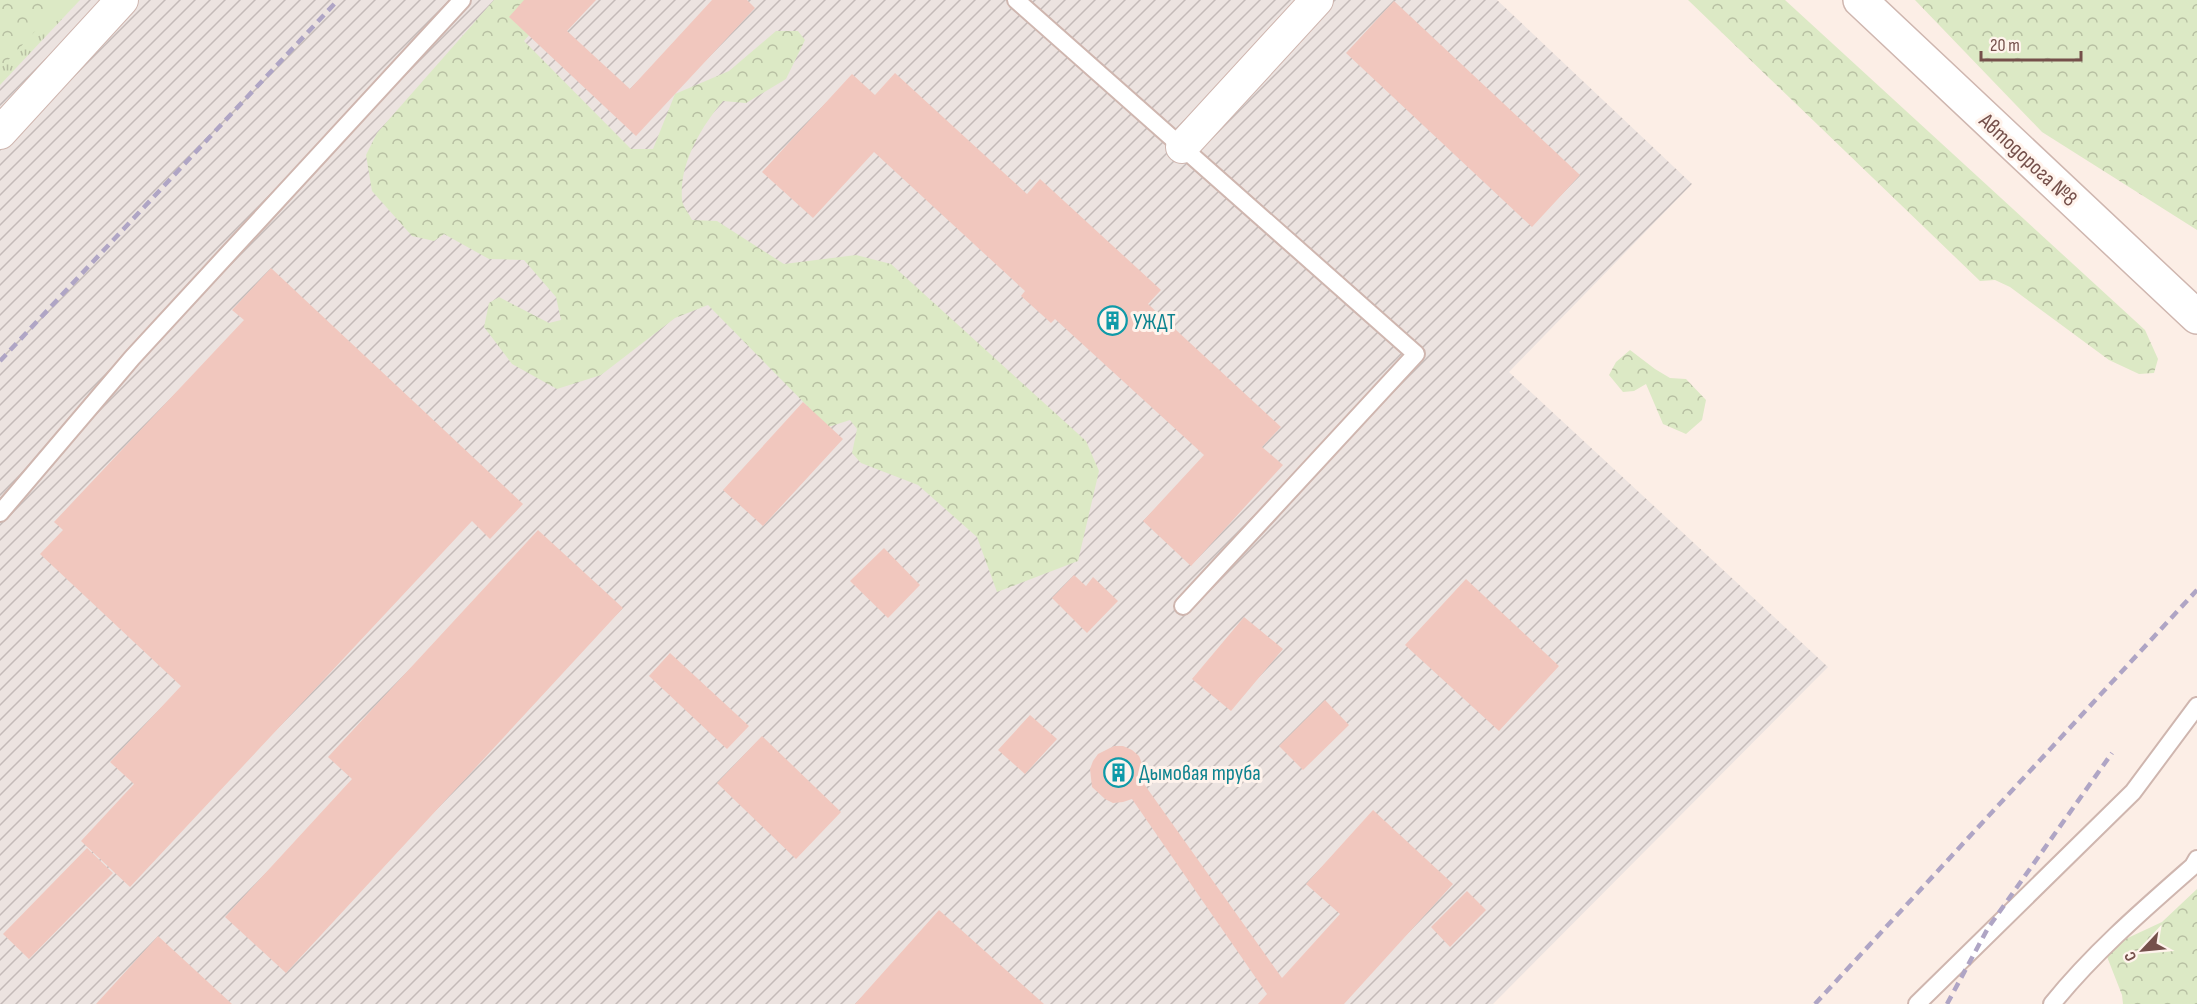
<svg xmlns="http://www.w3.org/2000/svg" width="2197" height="1004" font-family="'Sofia Sans Condensed',sans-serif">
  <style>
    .industrial { fill: url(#industrial-furrows) }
    .grass { fill: url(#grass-tufts) }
    .forest { fill: url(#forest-crowns) }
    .building { fill: #f1c7be }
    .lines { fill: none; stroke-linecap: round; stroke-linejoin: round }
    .service-casing { stroke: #cfb6af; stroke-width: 20 }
    .minor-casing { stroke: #cfb6af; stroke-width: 34 }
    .tertiary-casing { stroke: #cfb6af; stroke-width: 36 }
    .service { stroke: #fff; stroke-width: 16 }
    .minor { stroke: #fff; stroke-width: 32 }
    .tertiary { stroke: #fff; stroke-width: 33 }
    .rail { stroke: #afa5c5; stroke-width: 4.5; stroke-dasharray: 9 6; stroke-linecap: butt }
    .labels { text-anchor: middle; stroke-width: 6; stroke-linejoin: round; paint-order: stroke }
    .street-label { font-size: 22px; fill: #75504b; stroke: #fff3ec }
    .culture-label { font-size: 22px; fill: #0d838f; stroke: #fff3ec; text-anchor: start }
  </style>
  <defs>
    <pattern id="industrial-furrows" width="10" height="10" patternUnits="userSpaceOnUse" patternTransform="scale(1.5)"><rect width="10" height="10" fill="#ece3e0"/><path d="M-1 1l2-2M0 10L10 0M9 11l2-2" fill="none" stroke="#c4bab8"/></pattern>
    <pattern id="grass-tufts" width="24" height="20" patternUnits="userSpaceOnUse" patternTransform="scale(1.5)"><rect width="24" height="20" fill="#dce9c5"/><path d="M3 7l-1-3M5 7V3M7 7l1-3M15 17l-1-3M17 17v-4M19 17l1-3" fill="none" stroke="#b7bfa2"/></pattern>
    <pattern id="forest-crowns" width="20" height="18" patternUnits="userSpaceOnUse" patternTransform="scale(1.5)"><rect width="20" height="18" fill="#dce9c5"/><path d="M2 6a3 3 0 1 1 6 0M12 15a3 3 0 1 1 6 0" fill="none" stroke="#b7bfa2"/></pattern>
  </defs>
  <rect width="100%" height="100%" fill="#fceee6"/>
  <!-- industrial -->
  <path class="industrial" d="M 0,0 L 1497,0 L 1692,184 L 1509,372 L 1828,667 L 1493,1004 L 0,1004 Z"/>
  <!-- grass -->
  <path class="grass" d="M 0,0 L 80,0 L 0,85 Z"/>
  <!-- forest -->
  <path class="forest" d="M 0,0 L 64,0 L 0,69 Z
    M 494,0 L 559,0 L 524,41 L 631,149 L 653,149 L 675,94 L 729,71 L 776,31 L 798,31 L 805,40 L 786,79 L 746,103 L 723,101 C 701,127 679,164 682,199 C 682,206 689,213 692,220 L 717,221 L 784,264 L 856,255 L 891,264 L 1086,441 L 1099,471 L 1078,561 L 997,592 L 977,537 L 918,485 L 861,463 L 852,453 L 857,429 L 850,420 L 828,427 L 708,305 L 675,318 L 601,375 L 557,389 L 512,364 L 484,327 L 489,303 L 499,297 L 549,323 L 561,320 L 556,297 L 524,260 L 489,259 L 444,234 L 434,241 L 412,236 L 372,191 L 366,155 L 377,133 Z
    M 1688,0 L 1785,0 L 2145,330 L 2158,359 L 2154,373 L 2139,374 L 2109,360 L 2010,287 L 1995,280 L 1980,281 Z
    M 1915,0 L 2197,0 L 2197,230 L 2042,132 Z
    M 1630,350 L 1655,369 L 1670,378 L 1686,379 L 1706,400 L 1702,420 L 1686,434 L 1663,424 L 1646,384 L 1634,391 L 1623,392 L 1609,375 L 1616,362 Z
    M 2197,889 L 2197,1004 L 2123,1004 L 2122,995 L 2104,949 L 2162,922 Z"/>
  <!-- building -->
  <path class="building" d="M 524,0 L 596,0 L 567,31 L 630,89 L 712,0 L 747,0 L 755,8 L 636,136 L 509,17 Z
    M 1394,1 L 1580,175 L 1532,227 L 1346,53 Z
    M 895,73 L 1027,194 L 1040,179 L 1161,290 L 1148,304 L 1281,427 L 1262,447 L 1283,465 L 1191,566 L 1143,521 L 1204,455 L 1055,319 L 1051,323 L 1021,296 L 1025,291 L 874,152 L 813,218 L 762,172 L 852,74 L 875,95 Z
    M 271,268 L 523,504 L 490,539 L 472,521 L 130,887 L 81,841 L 134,784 L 110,762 L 181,686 L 40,554 L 63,530 L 54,522 L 244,320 L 232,310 Z
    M 803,402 L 843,439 L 763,526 L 723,490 Z
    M 538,530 L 623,608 L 286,973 L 225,917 L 352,779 L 328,757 Z
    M 884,548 L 920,585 L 888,618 L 850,581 Z
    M 1074,575 L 1086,586 L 1093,577 L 1118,601 L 1087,633 L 1052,598 Z
    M 1466,579 L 1559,666 L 1499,731 L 1405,645 Z
    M 1244,617 L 1283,649 L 1231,711 L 1192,679 Z
    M 670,653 L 749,726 L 727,749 L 649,676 Z
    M 1325,700 L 1349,725 L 1303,770 L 1279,746 Z
    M 1030,715 L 1057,739 L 1025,774 L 998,750 Z
    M 762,736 L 841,812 L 796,859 L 717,783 Z
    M 1114,746 L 1123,746 L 1132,750 L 1139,756 L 1146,774 L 1144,784 L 1282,978 L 1340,914 L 1306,884 L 1373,810 L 1453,884 L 1344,1004 L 1258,1004 L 1267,994 L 1132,799 L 1123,802 L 1113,803 L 1105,799 L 1092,787 L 1090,769 L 1093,761 L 1098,754 Z
    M 87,848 L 113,873 L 29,959 L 3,934 Z
    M 1467,891 L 1486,910 L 1450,947 L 1431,927 Z
    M 939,910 L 1044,1004 L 855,1004 Z
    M 158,936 L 232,1004 L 96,1004 Z"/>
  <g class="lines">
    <defs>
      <path id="service" d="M 1016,0 L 1416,354 L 1183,606
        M 0,513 L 132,358 L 462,0
        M 1917,1004 L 2133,792 L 2197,706
        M 2052,1004 C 2093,953 2144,909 2193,866 L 2197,859"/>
      <path id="minor" d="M 0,133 L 122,0
        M 1182,147 L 1317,0"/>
      <path id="tertiary" d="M 1860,0 L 2197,317"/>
    </defs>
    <!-- service casing -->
    <use href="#service" class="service-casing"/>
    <!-- minor casing -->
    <use href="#minor" class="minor-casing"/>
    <!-- tertiary casing -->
    <use href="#tertiary" class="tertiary-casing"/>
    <!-- service -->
    <use href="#service" class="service"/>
    <!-- minor -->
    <use href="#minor" class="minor"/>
    <!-- tertiary -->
    <use href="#tertiary" class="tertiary"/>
    <!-- rail -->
    <path class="rail" d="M 0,361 L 338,0
      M 1815,1004 L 2197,590
      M 1947,1004 L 1988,928 L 2112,753"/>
  </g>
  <!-- icons -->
  <defs>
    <symbol id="building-ring" viewBox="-11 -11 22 22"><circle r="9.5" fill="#fff3ec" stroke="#0f9aa8" stroke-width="1.5"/><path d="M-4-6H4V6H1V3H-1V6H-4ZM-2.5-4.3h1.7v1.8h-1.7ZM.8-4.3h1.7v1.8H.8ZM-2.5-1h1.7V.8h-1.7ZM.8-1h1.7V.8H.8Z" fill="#0f9aa8"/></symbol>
  </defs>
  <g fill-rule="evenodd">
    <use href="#building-ring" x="1096" y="304" width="33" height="33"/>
    <use href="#building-ring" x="1102" y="756" width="33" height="33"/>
  </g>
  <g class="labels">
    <!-- street labels -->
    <g class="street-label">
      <text transform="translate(2029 159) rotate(43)" y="8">Автодорога №8</text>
    </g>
    <!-- culture labels -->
    <g class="culture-label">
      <text x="1133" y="329">УЖДТ</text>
      <text x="1139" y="780">Дымовая труба</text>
    </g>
  </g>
  <!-- north arrow -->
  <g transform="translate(2143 950) rotate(244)" stroke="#fff3ec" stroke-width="4.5" paint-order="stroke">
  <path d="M0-4.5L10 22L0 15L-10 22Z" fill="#75504b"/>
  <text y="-9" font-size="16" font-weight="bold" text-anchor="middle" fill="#75504b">С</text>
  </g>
  <!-- scale -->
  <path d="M1981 51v9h100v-9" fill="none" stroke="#75504b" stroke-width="3"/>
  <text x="1990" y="51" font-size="18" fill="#75504b" stroke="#fff3ec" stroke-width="4.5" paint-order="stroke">20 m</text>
</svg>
